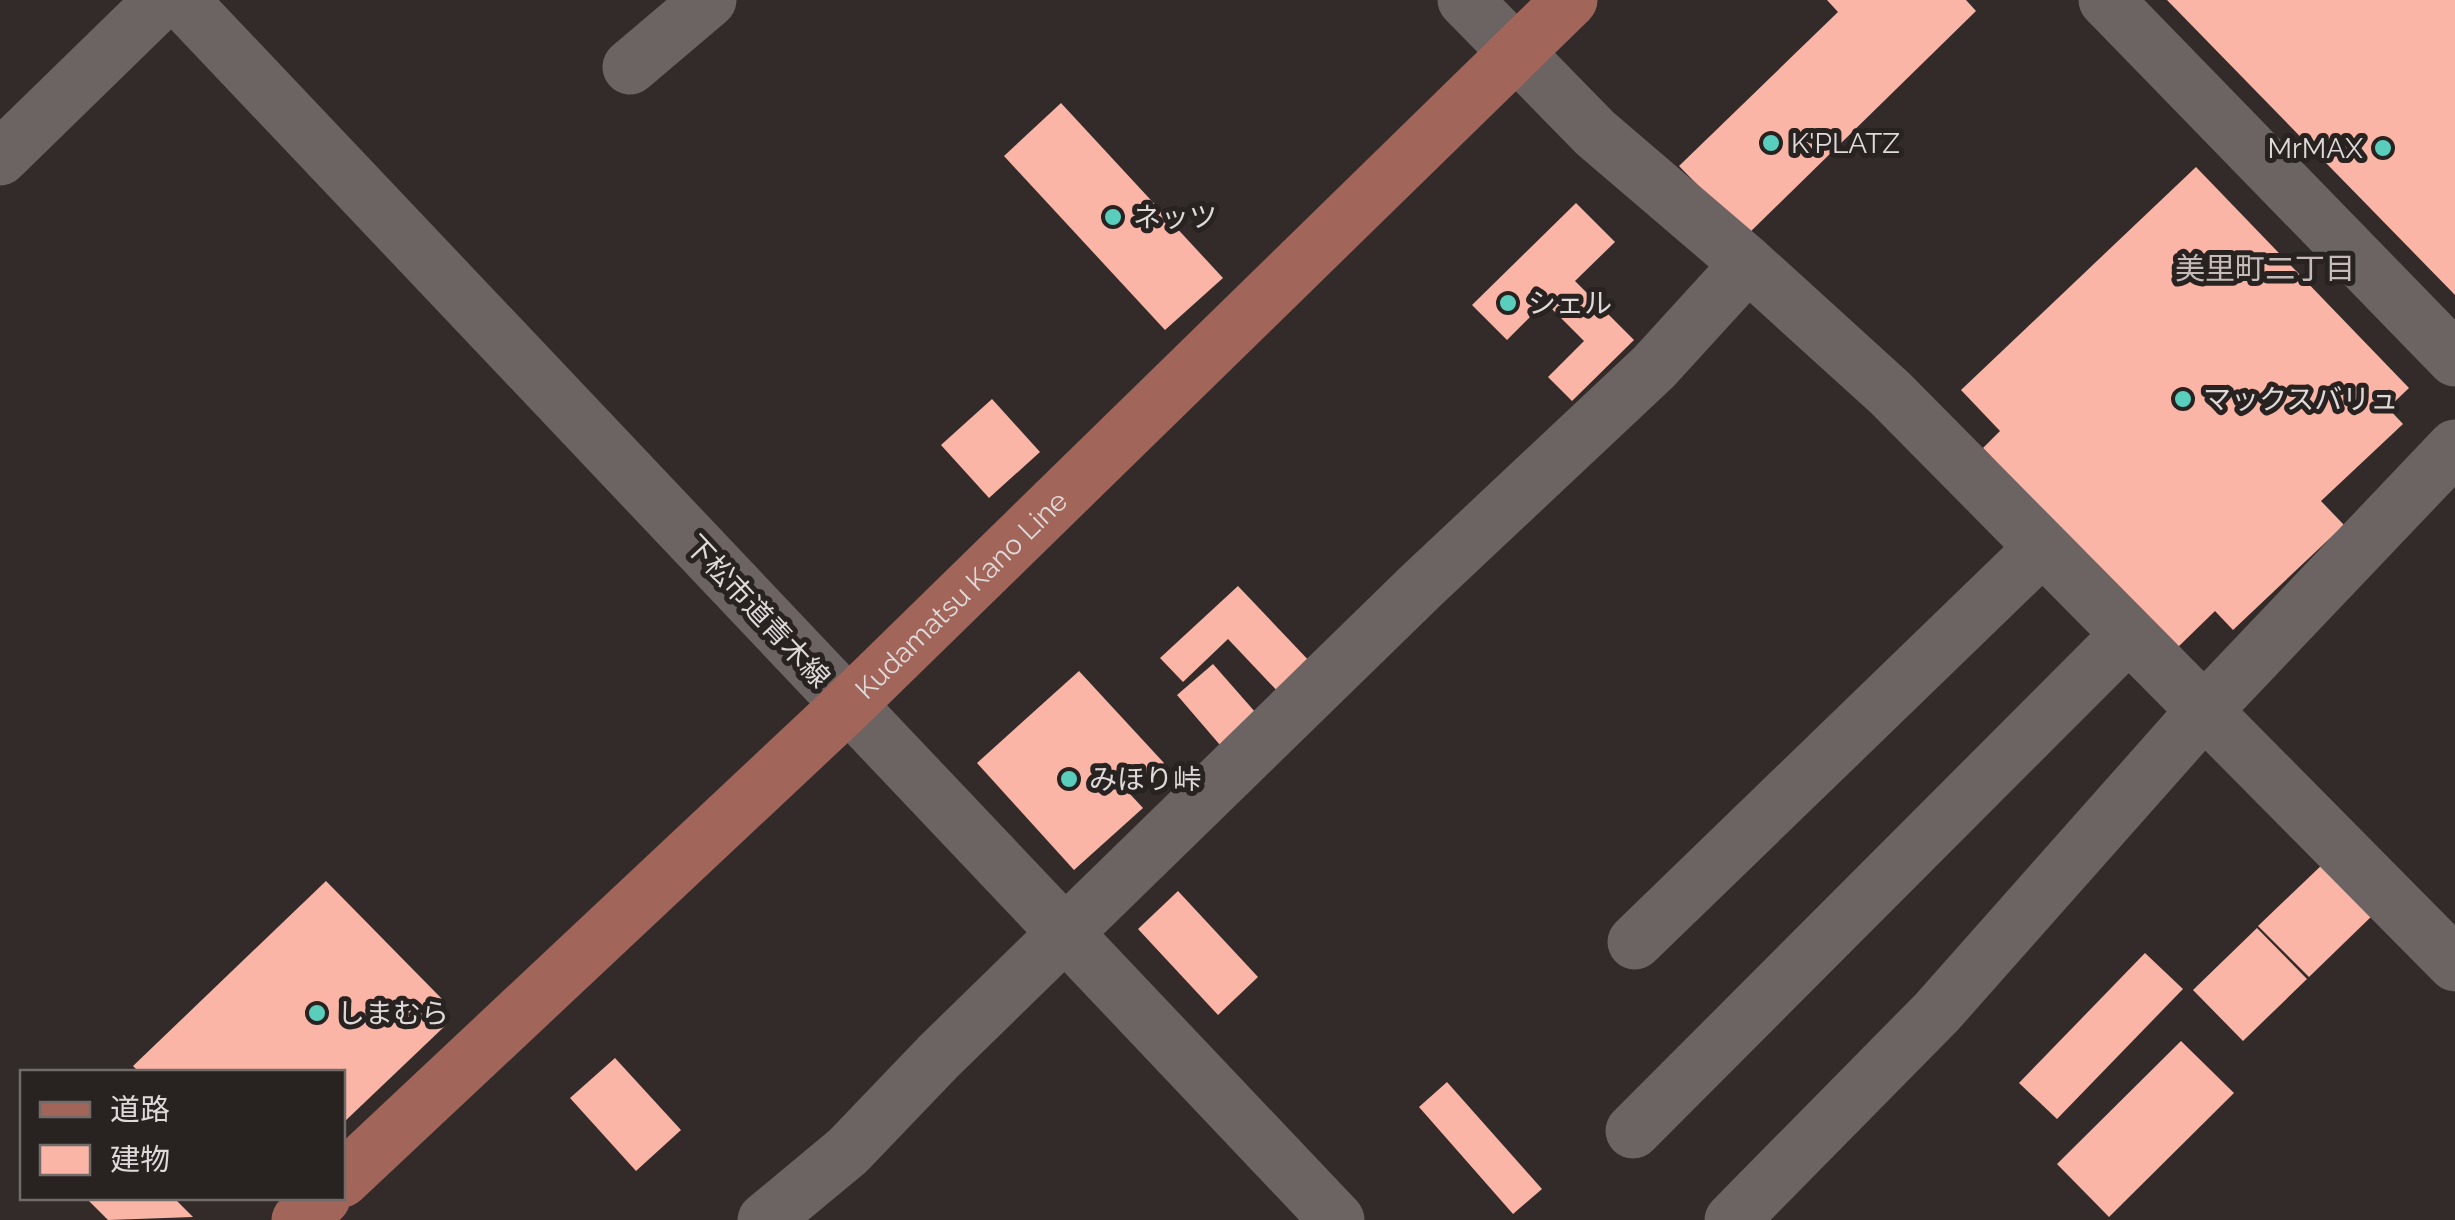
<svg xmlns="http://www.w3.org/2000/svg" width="2455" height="1220" font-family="Raleway,'Noto Sans JP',sans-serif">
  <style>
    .building { fill: #fbb5a6 }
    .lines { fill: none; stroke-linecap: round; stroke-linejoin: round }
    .minor { stroke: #6c6462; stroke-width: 55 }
    .major { stroke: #a1655a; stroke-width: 55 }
    .poi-dot { fill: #5acebd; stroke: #282220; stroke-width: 4 }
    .labels { text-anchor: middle; stroke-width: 10; stroke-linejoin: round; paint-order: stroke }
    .poi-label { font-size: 28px; fill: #dfdad9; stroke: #282220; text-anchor: start }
    .street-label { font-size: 28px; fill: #dfdad9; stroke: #282220 }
    .neighbourhood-label { font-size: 30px; fill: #c5bcba; stroke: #282220 }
  </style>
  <rect width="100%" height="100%" fill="#322b2a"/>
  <!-- building -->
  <path class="building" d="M 1827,0 L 1966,0 L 1976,11 L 1747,235 L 1679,166 L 1838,12 Z
    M 2167,0 L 2455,0 L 2455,295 Z
    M 1061,103 L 1223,278 L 1165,330 L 1004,156 Z
    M 2196,167 L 2409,388 L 2388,408 L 2403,424 L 2321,501 L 2344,525 L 2233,630 L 2215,611 L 2176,649 L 1983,448 L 2000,431 L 1961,390 Z
    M 1576,203 L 1615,242 L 1575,281 L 1634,340 L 1572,401 L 1548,377 L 1584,341 L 1545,302 L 1507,340 L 1472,305 Z
    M 992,399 L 1040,452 L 989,498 L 941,445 Z
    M 1238,586 L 1314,666 L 1282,696 L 1228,639 L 1183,682 L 1160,658 Z
    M 1213,664 L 1256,713 L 1220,745 L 1177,695 Z
    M 1079,671 L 1164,763 L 1130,794 L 1143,808 L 1074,870 L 977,763 Z
    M 2325,862 L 2375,913 L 2309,977 L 2258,926 Z
    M 326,881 L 444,1001 L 447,1024 L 342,1124 L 342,1072 L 139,1072 L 133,1066 Z
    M 1178,891 L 1258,977 L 1218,1015 L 1138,929 Z
    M 2257,928 L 2307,979 L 2243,1041 L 2193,990 Z
    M 2145,953 L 2183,989 L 2057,1119 L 2019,1083 Z
    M 2181,1041 L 2234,1093 L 2109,1217 L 2057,1164 Z
    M 615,1058 L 681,1130 L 636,1171 L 570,1098 Z
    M 1447,1082 L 1542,1189 L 1513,1214 L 1419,1107 Z
    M 86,1198 L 174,1198 L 193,1217 L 108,1220 Z"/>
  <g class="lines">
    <!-- minor -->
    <path class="minor" d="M 181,0 L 1337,1220
      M 1465,0 L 1595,133 L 1748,264 L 1890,393 L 2455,964
      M 2106,0 L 2455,359
      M 630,67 L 709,0
      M 0,158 L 162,0
      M 1635,942 L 2041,549
      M 1633,1131 L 2128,635
      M 765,1220 L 848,1151 L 939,1056 L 1421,586 L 1654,367 L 1748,264
      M 1732,1220 L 1937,1012 L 2202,713 L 2455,447"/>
    <!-- major -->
    <g class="major">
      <path id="s1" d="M 342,1180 L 847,706 L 1570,0"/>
      <path d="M 299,1220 L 323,1198"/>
    </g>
  </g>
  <!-- markers -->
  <g class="poi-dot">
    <circle cx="1771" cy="143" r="10"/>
    <circle cx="2383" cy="148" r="10"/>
    <circle cx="1113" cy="217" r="10"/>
    <circle cx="1508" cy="303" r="10"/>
    <circle cx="2183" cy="399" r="10"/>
    <circle cx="1069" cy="779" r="10"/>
    <circle cx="317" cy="1013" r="10"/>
  </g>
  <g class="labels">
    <!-- poi labels -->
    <g class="poi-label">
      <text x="1791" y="153">K'PLATZ</text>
      <text x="2363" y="158" text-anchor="end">MrMAX</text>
      <text x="1133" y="227">ネッツ</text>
      <text x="1528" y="313">シェル</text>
      <text x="2203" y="409">マックスバリュ</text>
      <text x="1089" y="789">みほり峠</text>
      <text x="337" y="1023">しまむら</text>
    </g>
    <!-- street labels -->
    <g class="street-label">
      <text dy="10" stroke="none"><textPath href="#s1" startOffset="852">Kudamatsu Kano Line</textPath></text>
      <text transform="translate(758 611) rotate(47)" y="10">下松市道青木線</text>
    </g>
    <!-- neighbourhood labels -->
    <g class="neighbourhood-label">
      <text x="2265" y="279">美里町二丁目</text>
    </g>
  </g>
  <!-- legend -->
  <rect x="20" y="1070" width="325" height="130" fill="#282220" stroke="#716c6a" stroke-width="2.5"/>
  <rect x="40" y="1102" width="50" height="15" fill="#a1655a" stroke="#716c6a" stroke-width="2.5"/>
  <text x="110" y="1120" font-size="30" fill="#dfdad9">道路</text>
  <rect x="40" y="1145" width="50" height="30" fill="#fbb5a6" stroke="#716c6a" stroke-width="2.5"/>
  <text x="110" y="1170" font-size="30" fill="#dfdad9">建物</text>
</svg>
